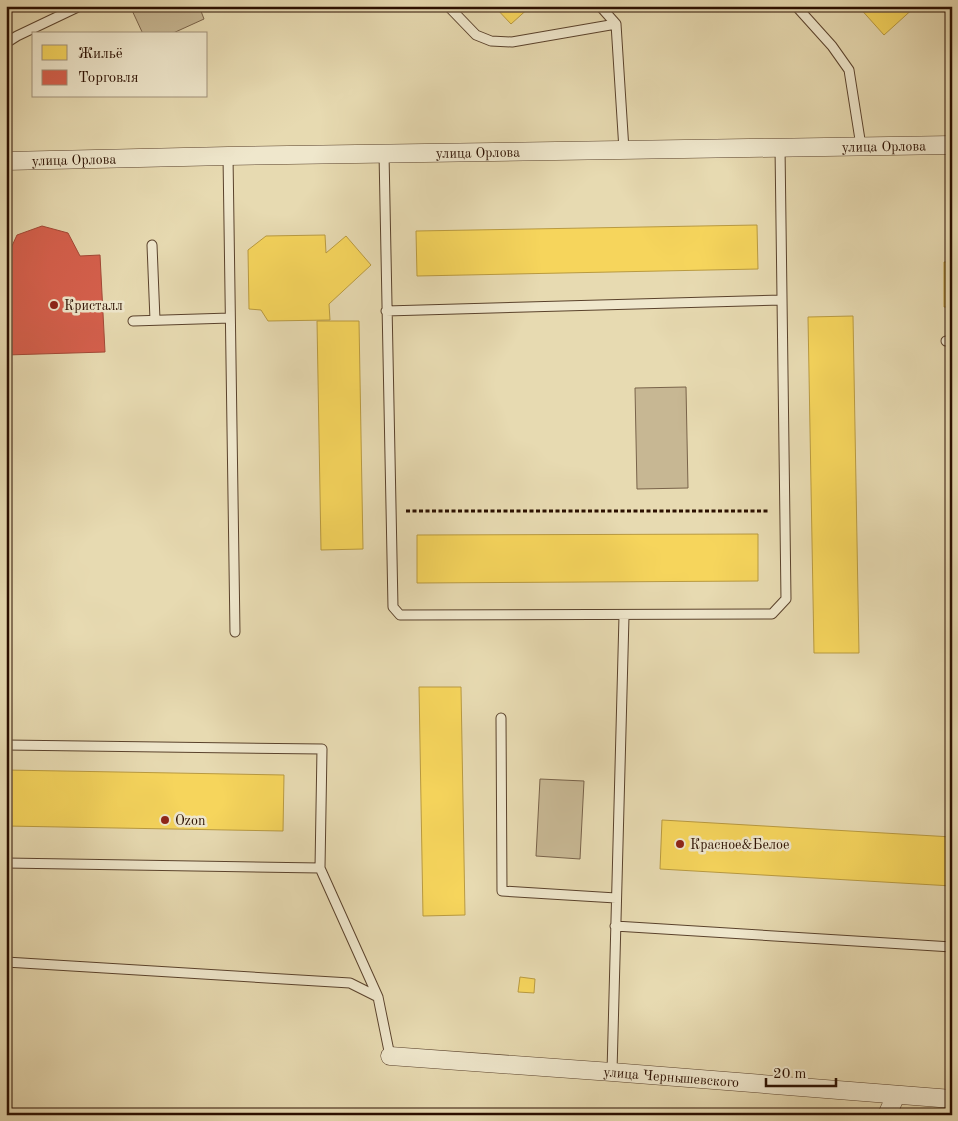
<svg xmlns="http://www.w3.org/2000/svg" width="958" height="1121" font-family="'Old Standard TT',serif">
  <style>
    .green { fill: #c7b793; stroke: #79634a }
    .homes { fill: #f6d55c; stroke: #b99a40 }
    .shops { fill: #d6604d; stroke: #a34836 }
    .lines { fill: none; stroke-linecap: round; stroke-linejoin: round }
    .service-casing { stroke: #5a422c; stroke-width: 11 }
    .minor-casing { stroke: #5a422c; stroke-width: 19 }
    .path { stroke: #2b0f00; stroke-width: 3; stroke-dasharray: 4 2.5; stroke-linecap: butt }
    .service { stroke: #efe7cc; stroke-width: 9 }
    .minor { stroke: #efe7cc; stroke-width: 18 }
    .poi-dot { fill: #8f2418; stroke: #efe7cc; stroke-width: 2 }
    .labels { text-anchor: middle; stroke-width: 5; stroke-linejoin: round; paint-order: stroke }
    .street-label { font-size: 14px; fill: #2b0f00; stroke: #efe7cc }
    .poi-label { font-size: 14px; fill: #2b0f00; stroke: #efe7cc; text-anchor: start }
  </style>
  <rect width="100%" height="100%" fill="#e7dab1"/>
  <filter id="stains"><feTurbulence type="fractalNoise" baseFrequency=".004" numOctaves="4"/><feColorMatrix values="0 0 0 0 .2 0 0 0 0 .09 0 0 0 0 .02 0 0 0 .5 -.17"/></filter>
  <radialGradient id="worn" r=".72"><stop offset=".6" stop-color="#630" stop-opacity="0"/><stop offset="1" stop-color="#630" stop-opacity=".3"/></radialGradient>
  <!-- green -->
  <path class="green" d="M 130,6 L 199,6 L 204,19 L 171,34 L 143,34 Z
    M 686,387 L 688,488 L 637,489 L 635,388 Z
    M 540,779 L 584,781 L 580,859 L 536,856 Z"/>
  <!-- homes -->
  <path class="homes" d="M 494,6 L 531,6 L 511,24 Z
    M 858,6 L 916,6 L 884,35 Z
    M 757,225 L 758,269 L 417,276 L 416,231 Z
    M 325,235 L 326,253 L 346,236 L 371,265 L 329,304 L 330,320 L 268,321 L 261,310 L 249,309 L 248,250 L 266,236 Z
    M 944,262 L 952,262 L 952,307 L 944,307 Z
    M 853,316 L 859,653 L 814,653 L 808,317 Z
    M 317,321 L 359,321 L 363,549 L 321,550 Z
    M 758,534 L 758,581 L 417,583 L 417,535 Z
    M 419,687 L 461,687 L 465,915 L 423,916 Z
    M 6,770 L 284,775 L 283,831 L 6,826 Z
    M 662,820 L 952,837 L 952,886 L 660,869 Z
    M 520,977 L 535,979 L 534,993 L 518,992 Z"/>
  <!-- shops -->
  <path class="shops" d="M 42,226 L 68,233 L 80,256 L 100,255 L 105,352 L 6,355 L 6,259 L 17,235 Z"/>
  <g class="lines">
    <defs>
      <path id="service" d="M 448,6 L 476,35 L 491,41 L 512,42 L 616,24 L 624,150
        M 600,6 L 616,24
        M 796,6 L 832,46 L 849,70 L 861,146
        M 6,43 L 17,36 L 80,6
        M 384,153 L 393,607 L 400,615 L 772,614 L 786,599 L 780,147
        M 228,156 L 235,632
        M 152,245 L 155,320
        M 386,311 L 782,300
        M 133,321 L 230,318
        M 946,341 L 952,341
        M 501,718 L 502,891 L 616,898
        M 6,745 L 322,749 L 320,868 L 378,997
        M 6,863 L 320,868
        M 615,926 L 952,947
        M 6,962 L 350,983 L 378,997 L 390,1056
        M 612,1072 L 624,616"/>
      <g id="minor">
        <path id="s1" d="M 6,161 L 228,156 L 952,145"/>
        <path id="s2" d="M 390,1056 L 612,1072 L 952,1099"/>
        <path d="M 887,1115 L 896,1095"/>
      </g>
    </defs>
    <!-- service casing -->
    <use href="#service" class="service-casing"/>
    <!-- minor casing -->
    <use href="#minor" class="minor-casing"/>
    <!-- path -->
    <path class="path" d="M 406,511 L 770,511"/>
    <!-- service -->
    <use href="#service" class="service"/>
    <!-- minor -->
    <use href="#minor" class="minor"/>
  </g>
  <!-- markers -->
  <g class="poi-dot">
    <circle cx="54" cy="305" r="5"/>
    <circle cx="165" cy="820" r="5"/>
    <circle cx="680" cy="844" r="5"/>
  </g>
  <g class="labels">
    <!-- street labels -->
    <g class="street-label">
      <text dy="5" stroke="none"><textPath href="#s1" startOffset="878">улица Орлова</textPath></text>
      <text dy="5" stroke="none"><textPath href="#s1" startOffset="472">улица Орлова</textPath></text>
      <text dy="5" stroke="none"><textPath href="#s1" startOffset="68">улица Орлова</textPath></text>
      <text dy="5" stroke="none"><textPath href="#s2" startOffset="282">улица Чернышевского</textPath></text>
    </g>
    <!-- poi labels -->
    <g class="poi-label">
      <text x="64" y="310">Кристалл</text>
      <text x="175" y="825">Ozon</text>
      <text x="690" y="849">Красное&amp;Белое</text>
    </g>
  </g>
  <!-- margin -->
  <rect width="958" height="1121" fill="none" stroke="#e7dab1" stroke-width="25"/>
  <rect x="8" y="8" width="943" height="1106" fill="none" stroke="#2b0f00" stroke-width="2.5"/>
  <rect x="12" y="12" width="933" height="1096" fill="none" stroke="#2b0f00"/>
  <!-- legend -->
  <rect x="32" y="32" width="175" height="65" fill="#efe7cc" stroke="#a1917a"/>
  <rect x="42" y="45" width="25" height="15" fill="#f6d55c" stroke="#a1917a"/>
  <text x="78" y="58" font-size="15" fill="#2b0f00">Жильё</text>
  <rect x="42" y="70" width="25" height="15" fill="#d6604d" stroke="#a1917a"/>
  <text x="78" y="82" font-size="15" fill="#2b0f00">Торговля</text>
  <!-- scale -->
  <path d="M766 1078v8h70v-8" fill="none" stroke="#2b0f00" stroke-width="2.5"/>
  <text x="773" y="1078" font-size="15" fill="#2b0f00" stroke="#efe7cc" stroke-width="4" paint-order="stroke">20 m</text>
  <rect width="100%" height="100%" filter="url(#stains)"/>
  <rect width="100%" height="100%" fill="url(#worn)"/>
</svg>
